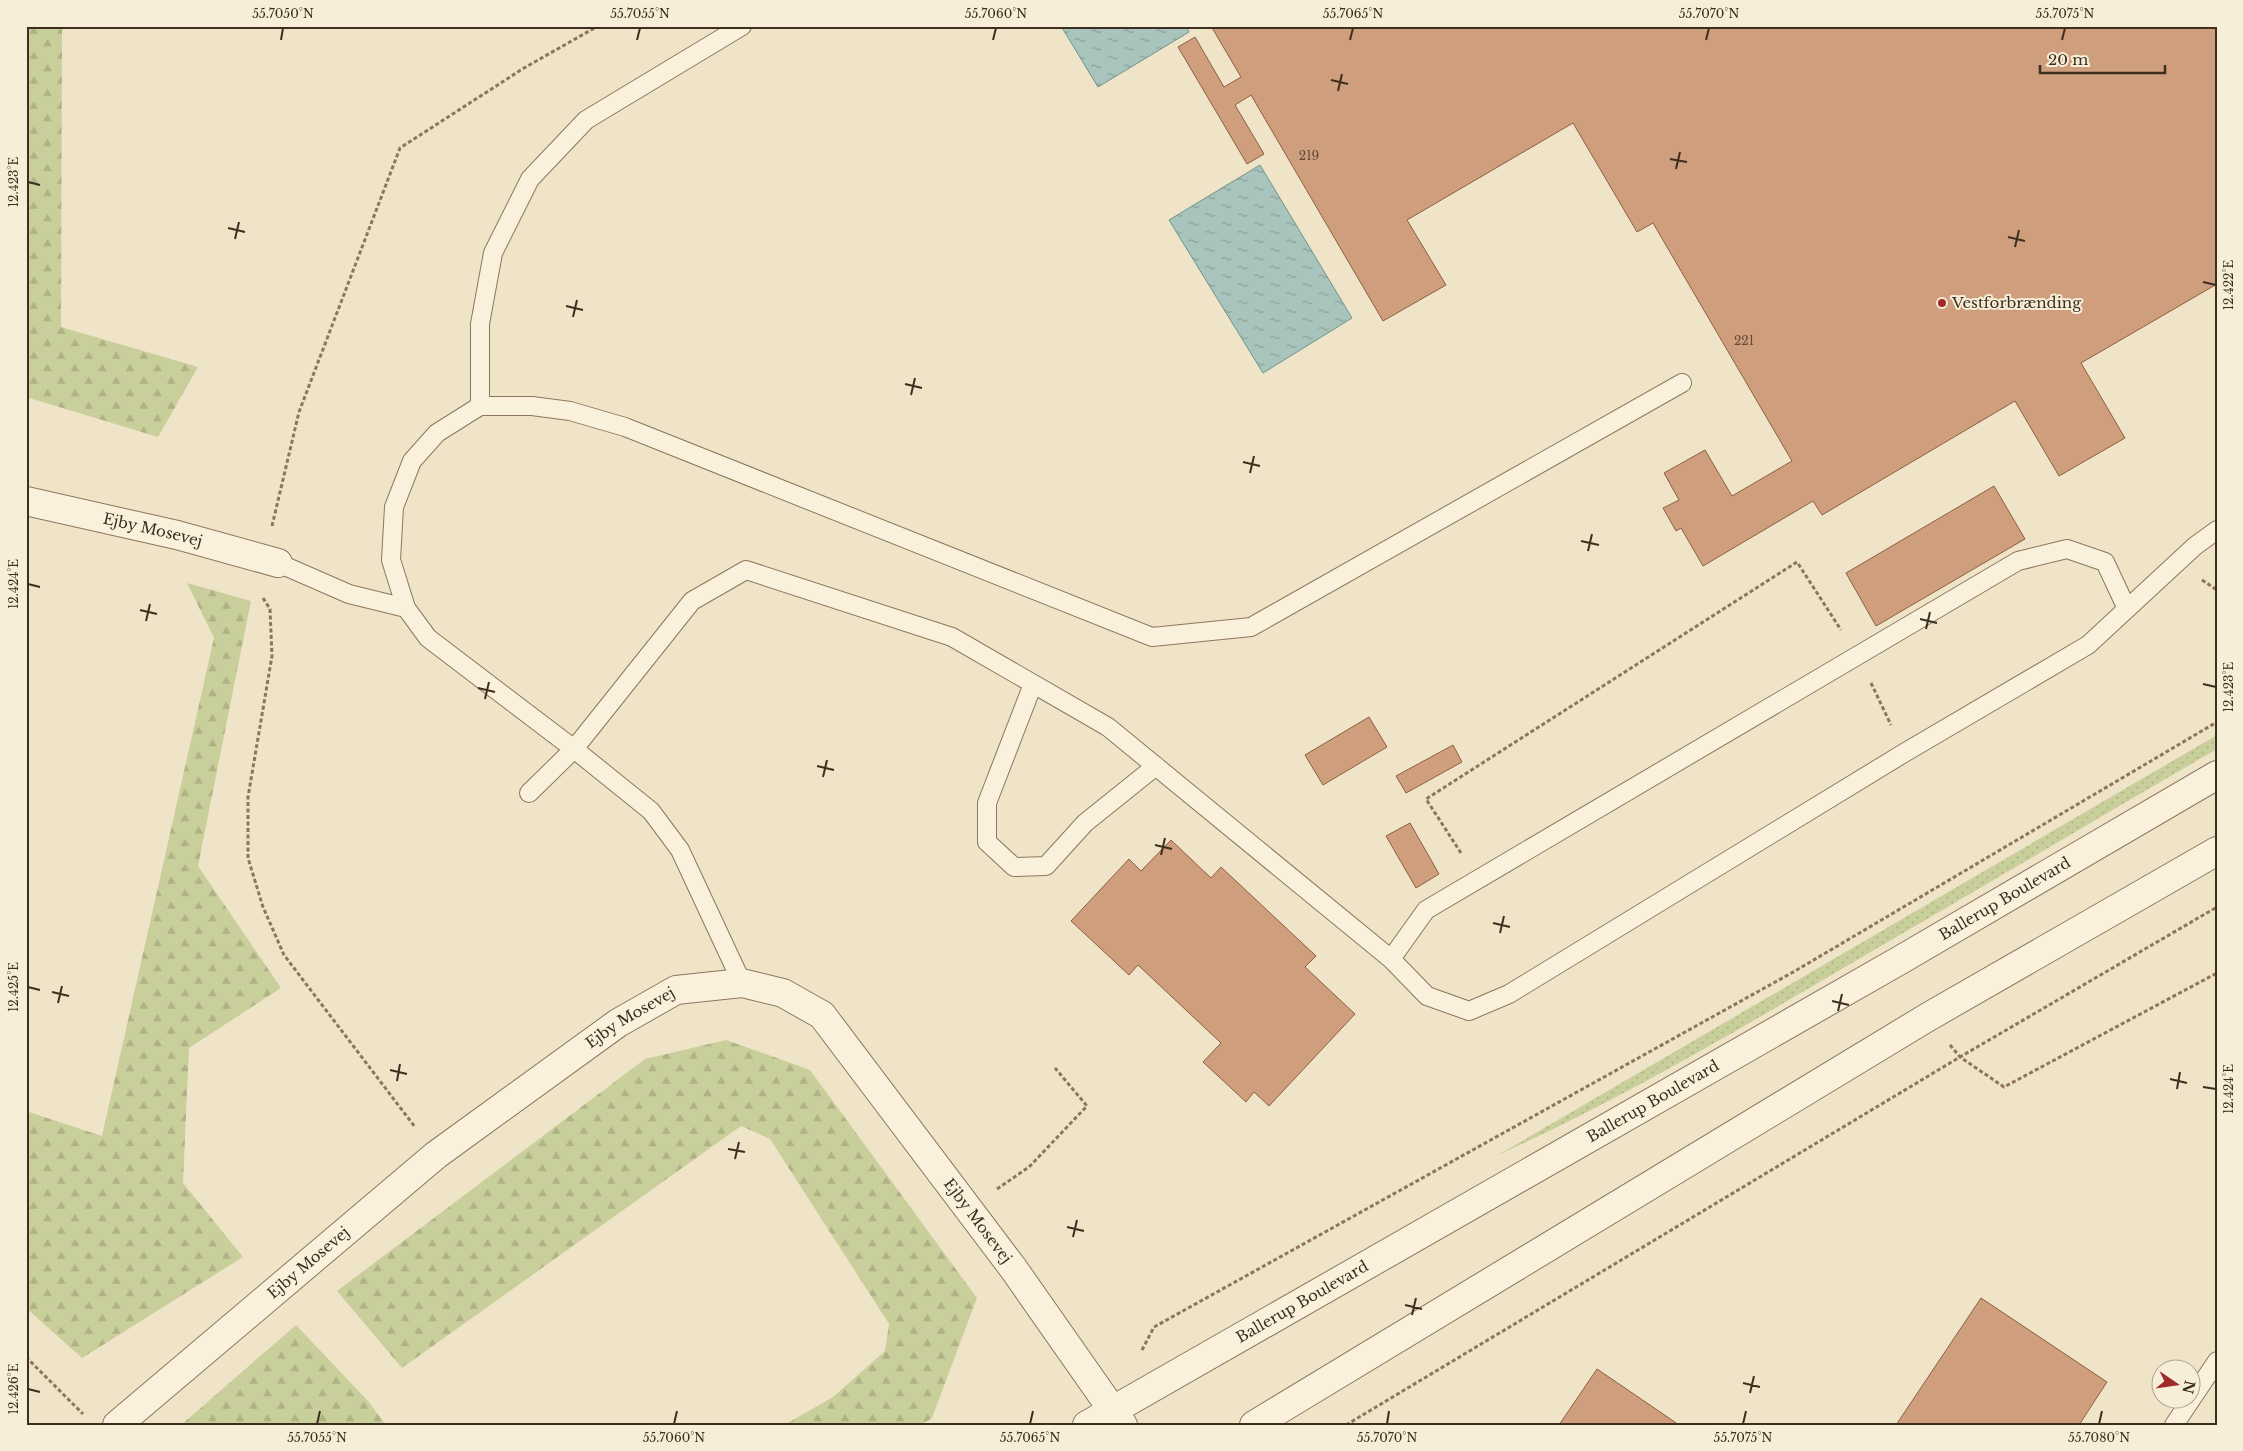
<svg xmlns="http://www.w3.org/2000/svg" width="2243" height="1451" font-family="'Libre Baskerville',serif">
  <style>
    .grass { fill: url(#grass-dots) }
    .forest { fill: url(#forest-firs) }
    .water { fill: url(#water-ripples); stroke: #6f938a }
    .building { fill: #cf9f7d; stroke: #8d5f41 }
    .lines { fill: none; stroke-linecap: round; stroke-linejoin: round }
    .service-casing { stroke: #8d765c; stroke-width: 20 }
    .minor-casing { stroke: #8d765c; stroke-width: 30 }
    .tertiary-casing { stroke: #8d765c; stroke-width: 30 }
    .path { stroke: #8d765c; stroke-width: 3; stroke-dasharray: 4 2.5; stroke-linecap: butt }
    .service { stroke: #faf1dc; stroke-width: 18 }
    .minor { stroke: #faf1dc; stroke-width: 28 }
    .tertiary { stroke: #faf1dc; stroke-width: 28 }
    .ticks { fill: none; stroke: #3d2e20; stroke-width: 2 }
    .poi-dot { fill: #9e2a2b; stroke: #f7eed8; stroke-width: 2 }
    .labels { text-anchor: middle; stroke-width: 4; stroke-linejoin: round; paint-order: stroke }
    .number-label { font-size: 12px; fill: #624a37 }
    .poi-label { font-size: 15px; fill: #3d2e20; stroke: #f7eed8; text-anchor: start }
    .street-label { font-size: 15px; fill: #3d2e20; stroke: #f7eed8 }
    .neatline { fill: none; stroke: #3d2e20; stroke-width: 2 }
    .ticks-label { font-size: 12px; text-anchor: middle; fill: #3d2e20 }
  </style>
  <defs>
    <pattern id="grass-dots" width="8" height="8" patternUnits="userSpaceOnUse" patternTransform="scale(1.25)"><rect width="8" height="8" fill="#c9cf9b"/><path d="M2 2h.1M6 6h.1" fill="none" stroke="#aeb285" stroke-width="1.8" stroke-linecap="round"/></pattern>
    <pattern id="forest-firs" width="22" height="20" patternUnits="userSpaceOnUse" patternTransform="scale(1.25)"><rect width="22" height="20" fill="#c9cf9b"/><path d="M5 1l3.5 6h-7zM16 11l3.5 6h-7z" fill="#aeb285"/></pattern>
    <pattern id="water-ripples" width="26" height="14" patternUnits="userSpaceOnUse" patternTransform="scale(1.25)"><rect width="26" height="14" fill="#a9c4bc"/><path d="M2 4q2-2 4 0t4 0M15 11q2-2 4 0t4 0" fill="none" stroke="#8ba098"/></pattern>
  </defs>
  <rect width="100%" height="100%" fill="#f0e4c8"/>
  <!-- grass -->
  <path class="grass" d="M 2217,735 L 2217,749 C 2093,821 1969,895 1845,967 C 1731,1034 1618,1101 1498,1155 Z"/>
  <!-- forest -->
  <path class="forest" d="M 26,26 L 62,26 L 61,327 L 198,367 L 158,437 L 26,397 Z
    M 187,583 L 251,601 L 198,866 L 281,988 L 189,1048 L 183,1183 L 243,1257 L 82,1358 L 26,1308 L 26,1111 L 102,1136 L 214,638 Z
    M 726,1040 L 810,1070 L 977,1298 L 932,1418 L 921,1425 L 784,1425 L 833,1397 L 885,1351 L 889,1324 L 770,1139 L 741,1126 L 402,1368 L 337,1291 L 645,1059 Z
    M 296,1325 L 368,1401 L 386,1425 L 181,1425 Z"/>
  <!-- water -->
  <path class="water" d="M 1061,26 L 1186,26 L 1189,32 L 1098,87 Z
    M 1260,165 L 1352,318 L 1263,373 L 1169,220 Z"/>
  <!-- building -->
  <path class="building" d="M 1211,26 L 2217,26 L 2217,284 L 2081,363 L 2125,438 L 2059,476 L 2015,401 L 1822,515 L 1813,501 L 1703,566 L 1681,528 L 1676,531 L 1663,508 L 1679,500 L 1664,473 L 1705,450 L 1732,496 L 1792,461 L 1653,223 L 1637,232 L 1573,123 L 1407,220 L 1446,285 L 1383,321 L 1251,95 L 1235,105 L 1264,154 L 1247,164 L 1178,47 L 1195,37 L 1224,87 L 1241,77 Z
    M 1994,486 L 2025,539 L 1876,626 L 1846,573 Z
    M 1369,717 L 1387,747 L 1323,785 L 1305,755 Z
    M 1453,745 L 1462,762 L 1406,793 L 1396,776 Z
    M 1410,823 L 1439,874 L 1416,888 L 1386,836 Z
    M 1171,840 L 1211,878 L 1221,867 L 1316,956 L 1305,967 L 1355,1014 L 1269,1106 L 1254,1092 L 1246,1102 L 1203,1062 L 1221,1043 L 1138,965 L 1129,975 L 1071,921 L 1129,859 L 1141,871 Z
    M 1981,1298 L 2107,1382 L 2079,1425 L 1896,1425 Z
    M 1597,1369 L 1647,1403 L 1679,1425 L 1559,1425 Z"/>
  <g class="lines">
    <defs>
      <path id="service" d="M 480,406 L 480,324 L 493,253 L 530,179 L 586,120 L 742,26
        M 278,563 L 349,594 L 406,608
        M 1033,684 L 987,803 L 987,842 L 1014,867 L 1046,866 L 1085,823 L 1156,766
        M 529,793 L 574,749 L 692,601 L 746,570 L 952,637 L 1108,727 L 1391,959 L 1427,996 L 1469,1011 L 1509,994 L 1904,753 L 2088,645 L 2195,546 L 2217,530
        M 1391,959 L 1426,910 L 2018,561 L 2067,549 L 2105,562 L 2127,609
        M 742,983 L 680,850 L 651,811 L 574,749 L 428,638 L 406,608 L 391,560 L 394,507 L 412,461 L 437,433 L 480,406 L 532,406 L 570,411 L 625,427 L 1152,637 L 1251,627 L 1682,383
        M 2174,1425 L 2217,1361"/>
      <g id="minor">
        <path id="s1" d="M 26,501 L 177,535 L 278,563"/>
      </g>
      <g id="tertiary">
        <path id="s2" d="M 117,1425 L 436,1155 L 618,1023 L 676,990 L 742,983 L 783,993 L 822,1015 L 1013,1268 L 1123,1425"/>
        <path id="s3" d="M 1087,1425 L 1902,959 L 2217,775"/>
        <path d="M 1254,1425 L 1928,1017 L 2217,851"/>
      </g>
    </defs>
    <!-- service casing -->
    <use href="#service" class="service-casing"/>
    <!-- minor casing -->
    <use href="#minor" class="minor-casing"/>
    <!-- tertiary casing -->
    <use href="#tertiary" class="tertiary-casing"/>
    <!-- path -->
    <path class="path" d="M 272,526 L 299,412 L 400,148 L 524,68 L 598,26
      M 2202,580 L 2217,590
      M 263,598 L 270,609 L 272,656 L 248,797 L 248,858 L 263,907 L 284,955 L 415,1127
      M 1871,683 L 1891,725
      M 1461,853 L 1426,799 L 1797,562 L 1841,630
      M 1950,1045 L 1960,1057 L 2004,1087 L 2217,973
      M 997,1189 L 1029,1167 L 1087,1106 L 1055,1068
      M 1142,1350 L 1154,1327 L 1795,971 L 2217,722
      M 26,1357 L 83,1414
      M 1346,1425 L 1960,1057 L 2217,907"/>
    <!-- service -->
    <use href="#service" class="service"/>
    <!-- minor -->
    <use href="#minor" class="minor"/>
    <!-- tertiary -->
    <use href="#tertiary" class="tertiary"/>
  </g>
  <!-- ticks -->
  <path class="ticks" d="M 281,40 L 283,28M 637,40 L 640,28M 993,40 L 996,28M 1350,40 L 1353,28M 1706,40 L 1709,28M 2062,40 L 2065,28M 1331,80 L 1348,84M 1338,91 L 1342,74M 1670,159 L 1687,162M 1676,169 L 1680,152M 28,182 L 40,185M 228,228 L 245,232M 2008,237 L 2025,241M 235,239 L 239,222M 2015,247 L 2019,230M 2203,282 L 2216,285M 566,306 L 583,310M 573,317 L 577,300M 905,384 L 922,388M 911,395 L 915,378M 1243,462 L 1260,466M 1250,473 L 1254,456M 1581,541 L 1599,545M 1588,551 L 1592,534M 28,584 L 40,587M 140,610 L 157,614M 1920,619 L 1937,623M 146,621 L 150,604M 1926,629 L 1930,612M 2203,684 L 2216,687M 478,688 L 495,692M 485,699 L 489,682M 817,766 L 834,770M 823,777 L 827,760M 1155,845 L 1172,849M 1161,855 L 1165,838M 1493,923 L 1510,927M 1500,933 L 1504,916M 28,987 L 40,990M 52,992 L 69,996M 1832,1001 L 1849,1005M 58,1003 L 62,986M 1838,1011 L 1842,994M 390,1070 L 407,1074M 2170,1079 L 2187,1083M 397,1081 L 400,1064M 2203,1087 L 2216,1089M 2177,1089 L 2180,1072M 728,1149 L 745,1152M 735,1159 L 739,1142M 1067,1227 L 1084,1231M 1073,1237 L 1077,1220M 1405,1305 L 1422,1309M 1412,1315 L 1416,1298M 1743,1383 L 1760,1387M 28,1389 L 40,1392M 1750,1393 L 1754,1376M 317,1424 L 320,1411M 674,1424 L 677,1411M 1030,1424 L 1033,1411M 1387,1424 L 1389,1411M 1743,1424 L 1746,1411M 2099,1424 L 2102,1411"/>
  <!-- markers -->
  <circle class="poi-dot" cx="1942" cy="303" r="5"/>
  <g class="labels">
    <!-- number labels -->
    <g class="number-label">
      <text x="1309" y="160">219</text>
      <text x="1744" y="345">221</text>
    </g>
    <!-- poi labels -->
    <g class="poi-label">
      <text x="1952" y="308">Vestforbrænding</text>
    </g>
    <!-- street labels -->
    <g class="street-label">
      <text dy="5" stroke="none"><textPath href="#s1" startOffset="130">Ejby Mosevej</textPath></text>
      <text dy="5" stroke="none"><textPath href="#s3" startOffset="1058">Ballerup Boulevard</textPath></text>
      <text dy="5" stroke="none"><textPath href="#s2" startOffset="656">Ejby Mosevej</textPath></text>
      <text dy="5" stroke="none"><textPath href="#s3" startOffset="652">Ballerup Boulevard</textPath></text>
      <text dy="5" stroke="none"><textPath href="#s2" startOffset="1121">Ejby Mosevej</textPath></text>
      <text dy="5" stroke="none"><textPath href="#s2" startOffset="251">Ejby Mosevej</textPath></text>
      <text dy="5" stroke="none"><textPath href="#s3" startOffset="248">Ballerup Boulevard</textPath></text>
    </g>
  </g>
  <!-- border -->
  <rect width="2243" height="1451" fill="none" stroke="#f7eed8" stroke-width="55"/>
  <!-- north arrow -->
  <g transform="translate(2176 1384) rotate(103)"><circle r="24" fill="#f7eed8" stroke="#ada18e"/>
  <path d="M0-4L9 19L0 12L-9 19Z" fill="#9e2a2b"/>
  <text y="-8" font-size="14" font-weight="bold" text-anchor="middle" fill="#3d2e20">N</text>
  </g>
  <!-- scale -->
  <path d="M2040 65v8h125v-8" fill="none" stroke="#3d2e20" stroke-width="2.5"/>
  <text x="2048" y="65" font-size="15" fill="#3d2e20" stroke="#f7eed8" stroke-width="4" paint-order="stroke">20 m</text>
  <rect x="28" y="28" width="2188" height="1396" class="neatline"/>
  <g class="ticks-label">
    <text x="283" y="18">55.7050°N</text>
    <text x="640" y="18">55.7055°N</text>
    <text x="996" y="18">55.7060°N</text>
    <text x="1353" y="18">55.7065°N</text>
    <text x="1709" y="18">55.7070°N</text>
    <text x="2065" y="18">55.7075°N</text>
    <text transform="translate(14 182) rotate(-90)" y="4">12.423°E</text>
    <text transform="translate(2229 285) rotate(-90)" y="4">12.422°E</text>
    <text transform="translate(14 584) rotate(-90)" y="4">12.424°E</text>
    <text transform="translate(2229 687) rotate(-90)" y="4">12.423°E</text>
    <text transform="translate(14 987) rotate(-90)" y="4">12.425°E</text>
    <text transform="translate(2229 1089) rotate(-90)" y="4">12.424°E</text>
    <text transform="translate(14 1389) rotate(-90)" y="4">12.426°E</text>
    <text x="317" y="1442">55.7055°N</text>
    <text x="674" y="1442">55.7060°N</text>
    <text x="1030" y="1442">55.7065°N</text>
    <text x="1387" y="1442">55.7070°N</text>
    <text x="1743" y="1442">55.7075°N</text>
    <text x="2099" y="1442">55.7080°N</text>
  </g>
</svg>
